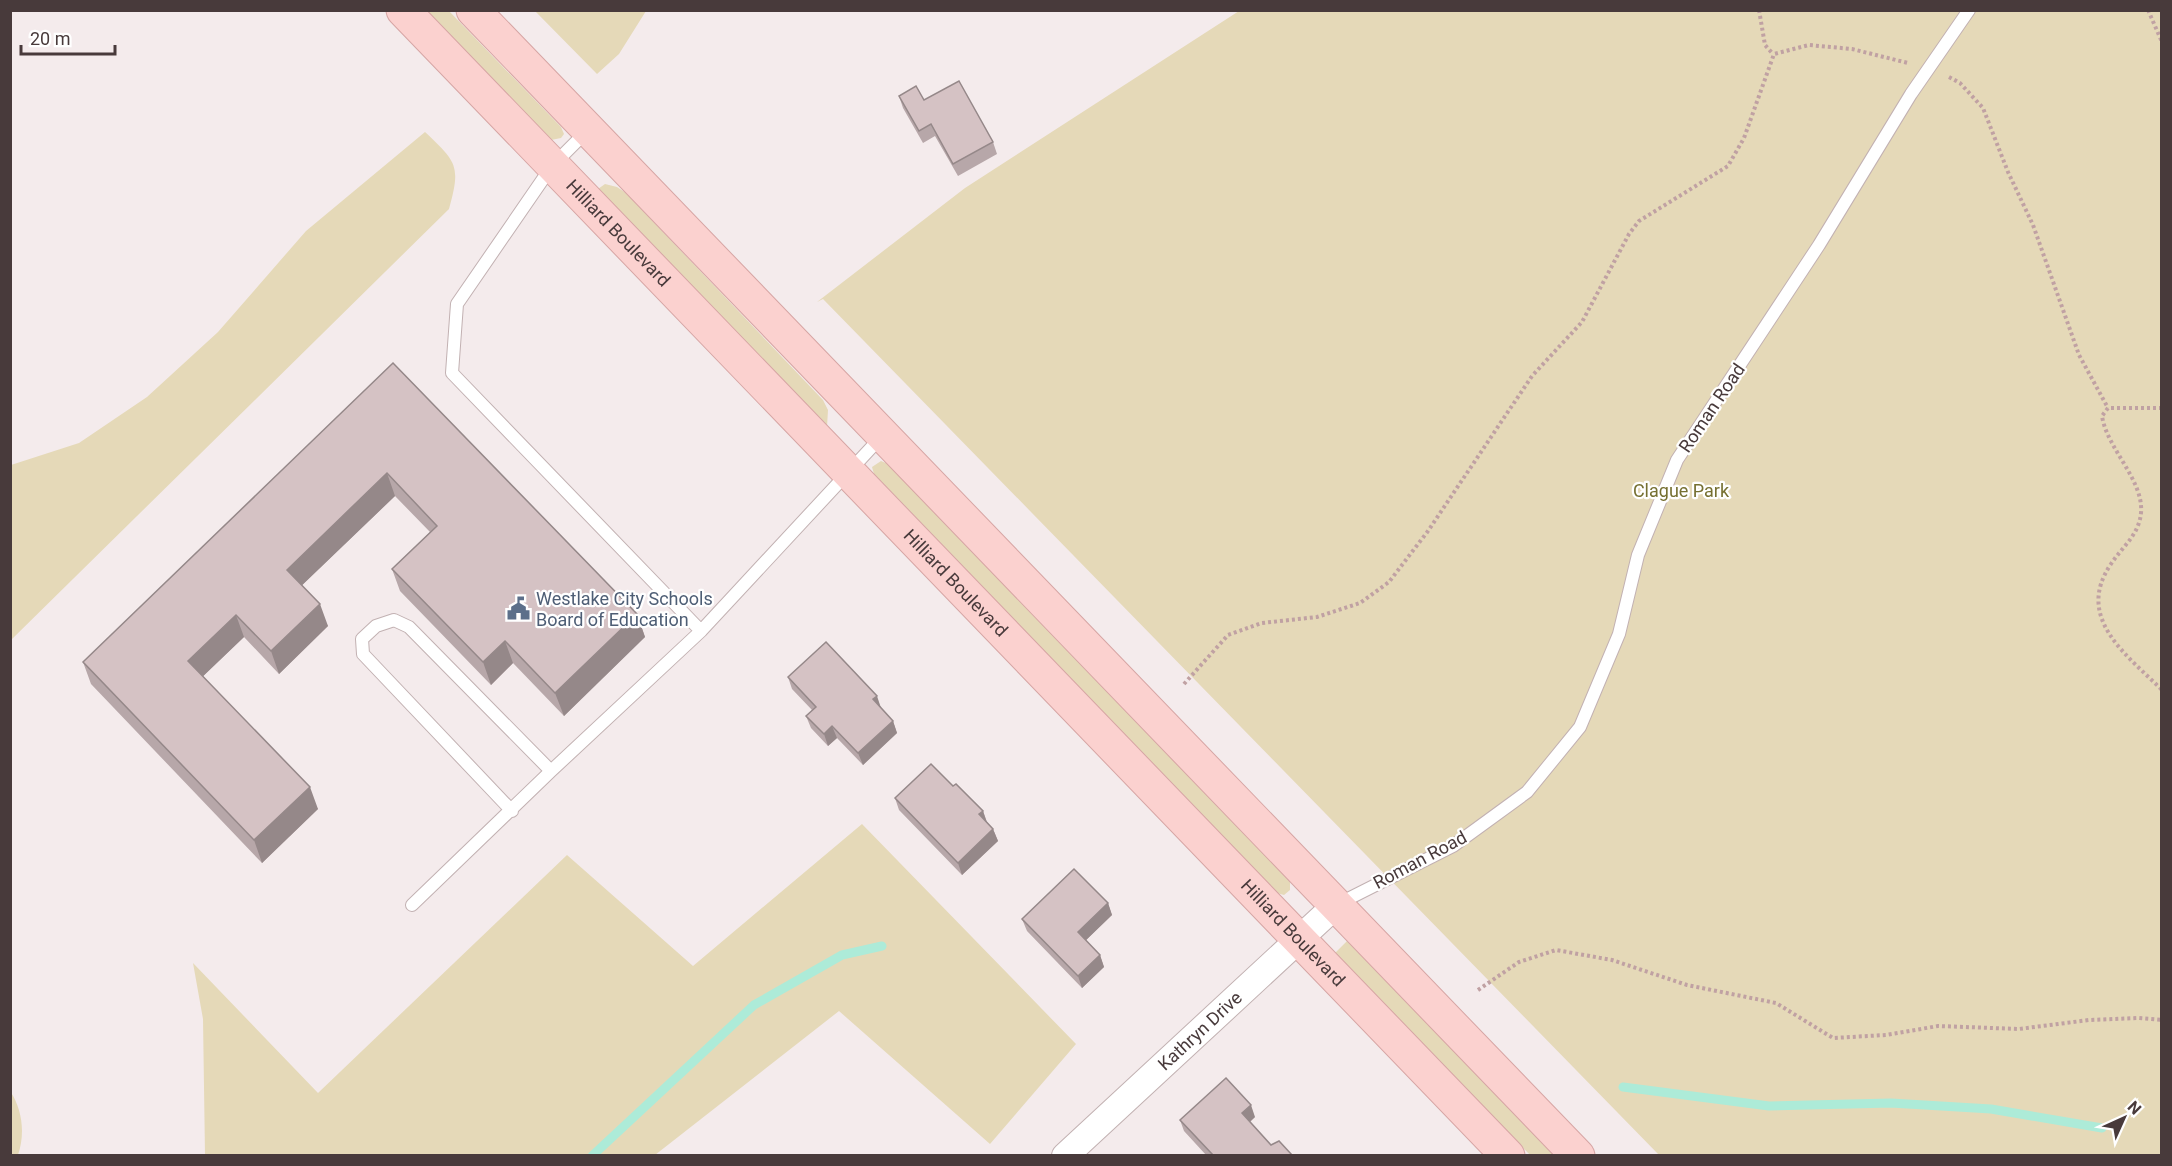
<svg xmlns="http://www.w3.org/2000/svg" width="2172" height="1166" font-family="Roboto,sans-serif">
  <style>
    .green { fill: #e5d9b8 }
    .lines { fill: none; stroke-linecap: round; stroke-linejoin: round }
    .stream { stroke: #adebd8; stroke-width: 9 }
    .service-casing { stroke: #c2b1b2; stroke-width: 14 }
    .minor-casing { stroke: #c2b1b2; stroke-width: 28 }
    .secondary-casing { stroke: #d6a5a4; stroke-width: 35 }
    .path { stroke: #c0a1a3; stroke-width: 4; stroke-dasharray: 3 3; stroke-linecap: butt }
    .service { stroke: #fff; stroke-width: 12 }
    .minor { stroke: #fff; stroke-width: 26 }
    .secondary { stroke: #fbd1cf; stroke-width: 33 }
    .wall { fill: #b7a7a9 }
    .shaded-wall { fill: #958889 }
    .building { fill: #d5c2c4; stroke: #958889; stroke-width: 1.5 }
    .labels { text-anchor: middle; stroke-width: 4.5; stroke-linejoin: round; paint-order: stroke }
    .street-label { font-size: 18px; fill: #483a3b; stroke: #fff }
    .park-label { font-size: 18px; fill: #767031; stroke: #fff }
    .service-label { font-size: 18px; fill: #4e5e75; stroke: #fff; text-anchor: start }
  </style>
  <rect width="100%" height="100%" fill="#f4ebec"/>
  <!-- green -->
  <path class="green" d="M 425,11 L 449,11 L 561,127 L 564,134 L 561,138 L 551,140 Z
    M 535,11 L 646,11 L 619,54 L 597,74 Z
    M 1239,11 L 2161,11 L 2161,1155 L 1659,1155 L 823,299 L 817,302 L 965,188 Z
    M 425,132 C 457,162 461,166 449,209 L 11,640 L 11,465 L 79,443 L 147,397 L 218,332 L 306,231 Z
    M 605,184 L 617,187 L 626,193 L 823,400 L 828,410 L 827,427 L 598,189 Z
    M 881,461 L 888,464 L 1290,880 L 1290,890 L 1284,895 L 1277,893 L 874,474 L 872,467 Z
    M 862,824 L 1076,1044 L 990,1144 L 839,1011 L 655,1155 L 205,1155 L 203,1019 L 193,963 L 318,1093 L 567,855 L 693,966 Z
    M 1347,941 L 1555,1155 L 1530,1155 L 1334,954 Z
    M 10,1091 C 23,1110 25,1135 18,1155 L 11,1155 Z"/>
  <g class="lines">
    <!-- stream -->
    <path class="stream" d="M 1623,1087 L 1769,1106 L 1891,1103 L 1991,1109 L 2102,1128
      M 592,1156 L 754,1005 L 842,955 L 882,946"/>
    <defs>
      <path id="service" d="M 587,131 L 552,166 L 457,304 L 452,373 L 701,631 L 883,435
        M 512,811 L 363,654 L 362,639 L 376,626 L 394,620 L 409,627 L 551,771
        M 412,905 L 551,771 L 701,631
        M 1336,905 L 1453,846 L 1527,792 L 1580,727 L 1619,634 L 1638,555 L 1677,460 L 1819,245 L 1911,94 L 1969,10"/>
      <g id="minor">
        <path id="s1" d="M 1065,1156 L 1336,905"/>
      </g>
      <g id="secondary">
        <path id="s2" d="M 403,10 L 1508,1156"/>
        <path d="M 473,10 L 1578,1156"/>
      </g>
    </defs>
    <!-- service casing -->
    <use href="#service" class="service-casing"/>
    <!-- minor casing -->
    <use href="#minor" class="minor-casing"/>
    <!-- secondary casing -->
    <use href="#secondary" class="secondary-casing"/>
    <!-- path -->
    <path class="path" d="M 1759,10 L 1765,45 L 1773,54
      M 2148,10 L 2162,42
      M 1949,77 L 1960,83 L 1983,108 L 2008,172 L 2033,225 L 2079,355 L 2108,408
      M 2162,408 L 2108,408 L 2102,416 C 2107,449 2144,480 2141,513 C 2139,535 2122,547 2111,564 C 2074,618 2127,655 2162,690
      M 1184,684 L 1228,635 L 1262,623 L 1317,617 L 1360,603 L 1389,582 L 1428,531 L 1532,376 L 1582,322 L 1629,234 L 1639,221 L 1728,166 L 1744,138 L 1774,54 L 1809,45 L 1852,49 L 1908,63
      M 1478,990 L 1519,962 L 1556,950 L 1612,960 L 1687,985 L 1776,1003 L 1833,1038 L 1886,1035 L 1938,1026 L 2019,1029 L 2089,1020 L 2138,1018 L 2162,1020"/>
    <!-- service -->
    <use href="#service" class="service"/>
    <!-- minor -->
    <use href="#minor" class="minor"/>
    <!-- secondary -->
    <use href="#secondary" class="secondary"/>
  </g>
  <!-- wall -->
  <path class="wall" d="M 899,96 L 924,100 L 993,142 L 997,154 L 958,176 L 935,136 L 923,143 L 903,108 Z
    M 393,363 L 637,614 L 645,637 L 564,716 L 513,663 L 491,685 L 400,591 L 392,569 L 430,532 L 395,496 L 302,585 L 328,626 L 279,674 L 244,637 L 203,676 L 318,809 L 262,863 L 91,684 L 83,662 Z
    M 788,677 L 881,708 L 893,721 L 897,733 L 863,765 L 837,738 L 828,746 L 811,728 L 806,716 L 812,710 L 792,689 Z
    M 953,786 L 983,811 L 987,822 L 993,829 L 998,841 L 962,875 L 899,810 L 895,798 Z
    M 1108,903 L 1112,915 L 1086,940 L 1100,955 L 1104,967 L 1082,988 L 1027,931 L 1022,919 Z
    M 1255,1117 L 1250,1122 L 1271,1145 L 1292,1155 L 1206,1155 L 1184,1131 L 1180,1120 Z"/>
  <!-- shaded-wall -->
  <path class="shaded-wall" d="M 387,473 L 395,496 L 295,592 L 287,570 Z
    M 320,604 L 328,626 L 279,674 L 271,651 Z
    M 637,614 L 645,637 L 564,716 L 555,693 Z
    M 236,615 L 244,637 L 196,683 L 188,661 Z
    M 505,641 L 513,663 L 491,685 L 483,662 Z
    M 877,696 L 881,708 L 873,699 Z
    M 893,721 L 897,733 L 863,765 L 858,753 Z
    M 832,726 L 837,738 L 828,746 L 824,734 Z
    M 310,787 L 318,809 L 262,863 L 254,840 Z
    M 983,811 L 987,823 L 979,814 Z
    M 993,829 L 998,841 L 962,875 L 958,863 Z
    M 1108,903 L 1112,915 L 1082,944 L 1078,932 Z
    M 1100,955 L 1104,967 L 1082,988 L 1078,976 Z
    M 1251,1105 L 1255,1117 L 1246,1125 L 1242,1113 Z"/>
  <!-- building -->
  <path class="building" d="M 959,81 L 993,142 L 953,164 L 931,124 L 919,131 L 899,96 L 916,86 L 924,100 Z
    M 393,363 L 637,614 L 555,693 L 505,641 L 483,662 L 392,569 L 437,526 L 387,473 L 287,570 L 320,604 L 271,651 L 236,615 L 188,661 L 310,787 L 254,840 L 83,662 Z
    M 826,642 L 877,696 L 873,699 L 893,721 L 858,753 L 832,726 L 824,734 L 806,716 L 816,707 L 788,677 Z
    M 931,764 L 953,786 L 956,784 L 983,811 L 979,814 L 993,829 L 958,863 L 895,798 Z
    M 1074,869 L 1108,903 L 1078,932 L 1100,955 L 1078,976 L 1022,919 Z
    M 1226,1078 L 1251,1105 L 1242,1113 L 1271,1145 L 1279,1141 L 1292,1155 L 1213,1155 L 1180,1120 Z"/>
  <!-- icons -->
  <defs>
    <symbol id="civic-bare" viewBox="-9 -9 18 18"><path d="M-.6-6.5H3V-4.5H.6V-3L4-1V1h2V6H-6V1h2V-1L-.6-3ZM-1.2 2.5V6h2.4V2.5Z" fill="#5c6f8a" stroke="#fff" stroke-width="2.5" paint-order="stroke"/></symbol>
  </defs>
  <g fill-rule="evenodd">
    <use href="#civic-bare" x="502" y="592" width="33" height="33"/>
  </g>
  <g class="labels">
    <!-- street labels -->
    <g class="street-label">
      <text dy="6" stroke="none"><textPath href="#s2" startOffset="310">Hilliard Boulevard</textPath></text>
      <text transform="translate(1712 408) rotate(-56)" y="6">Roman Road</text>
      <text dy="6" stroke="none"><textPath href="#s2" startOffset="796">Hilliard Boulevard</textPath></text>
      <text transform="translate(1420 860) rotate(-28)" y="6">Roman Road</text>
      <text dy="6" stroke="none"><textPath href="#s2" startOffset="1282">Hilliard Boulevard</textPath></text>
      <text dy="6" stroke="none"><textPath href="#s1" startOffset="184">Kathryn Drive</textPath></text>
    </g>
    <!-- park labels -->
    <g class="park-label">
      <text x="1681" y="497">Clague Park</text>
    </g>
    <!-- service labels -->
    <g class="service-label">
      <text x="536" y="605">Westlake City Schools<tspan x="536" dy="21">Board of Education</tspan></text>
    </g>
  </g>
  <!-- border -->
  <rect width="2172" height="1166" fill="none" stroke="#483a3b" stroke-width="24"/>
  <!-- north arrow -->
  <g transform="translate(2124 1118) rotate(45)" stroke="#ffffff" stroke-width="4.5" paint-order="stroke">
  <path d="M0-4.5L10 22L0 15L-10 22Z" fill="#483a3b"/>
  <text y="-9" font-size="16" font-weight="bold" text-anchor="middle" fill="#483a3b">N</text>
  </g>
  <!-- scale -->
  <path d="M21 45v9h94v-9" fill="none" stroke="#483a3b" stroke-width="3"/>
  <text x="30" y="45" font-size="18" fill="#483a3b" stroke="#ffffff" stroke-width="4.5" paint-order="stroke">20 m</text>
</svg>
